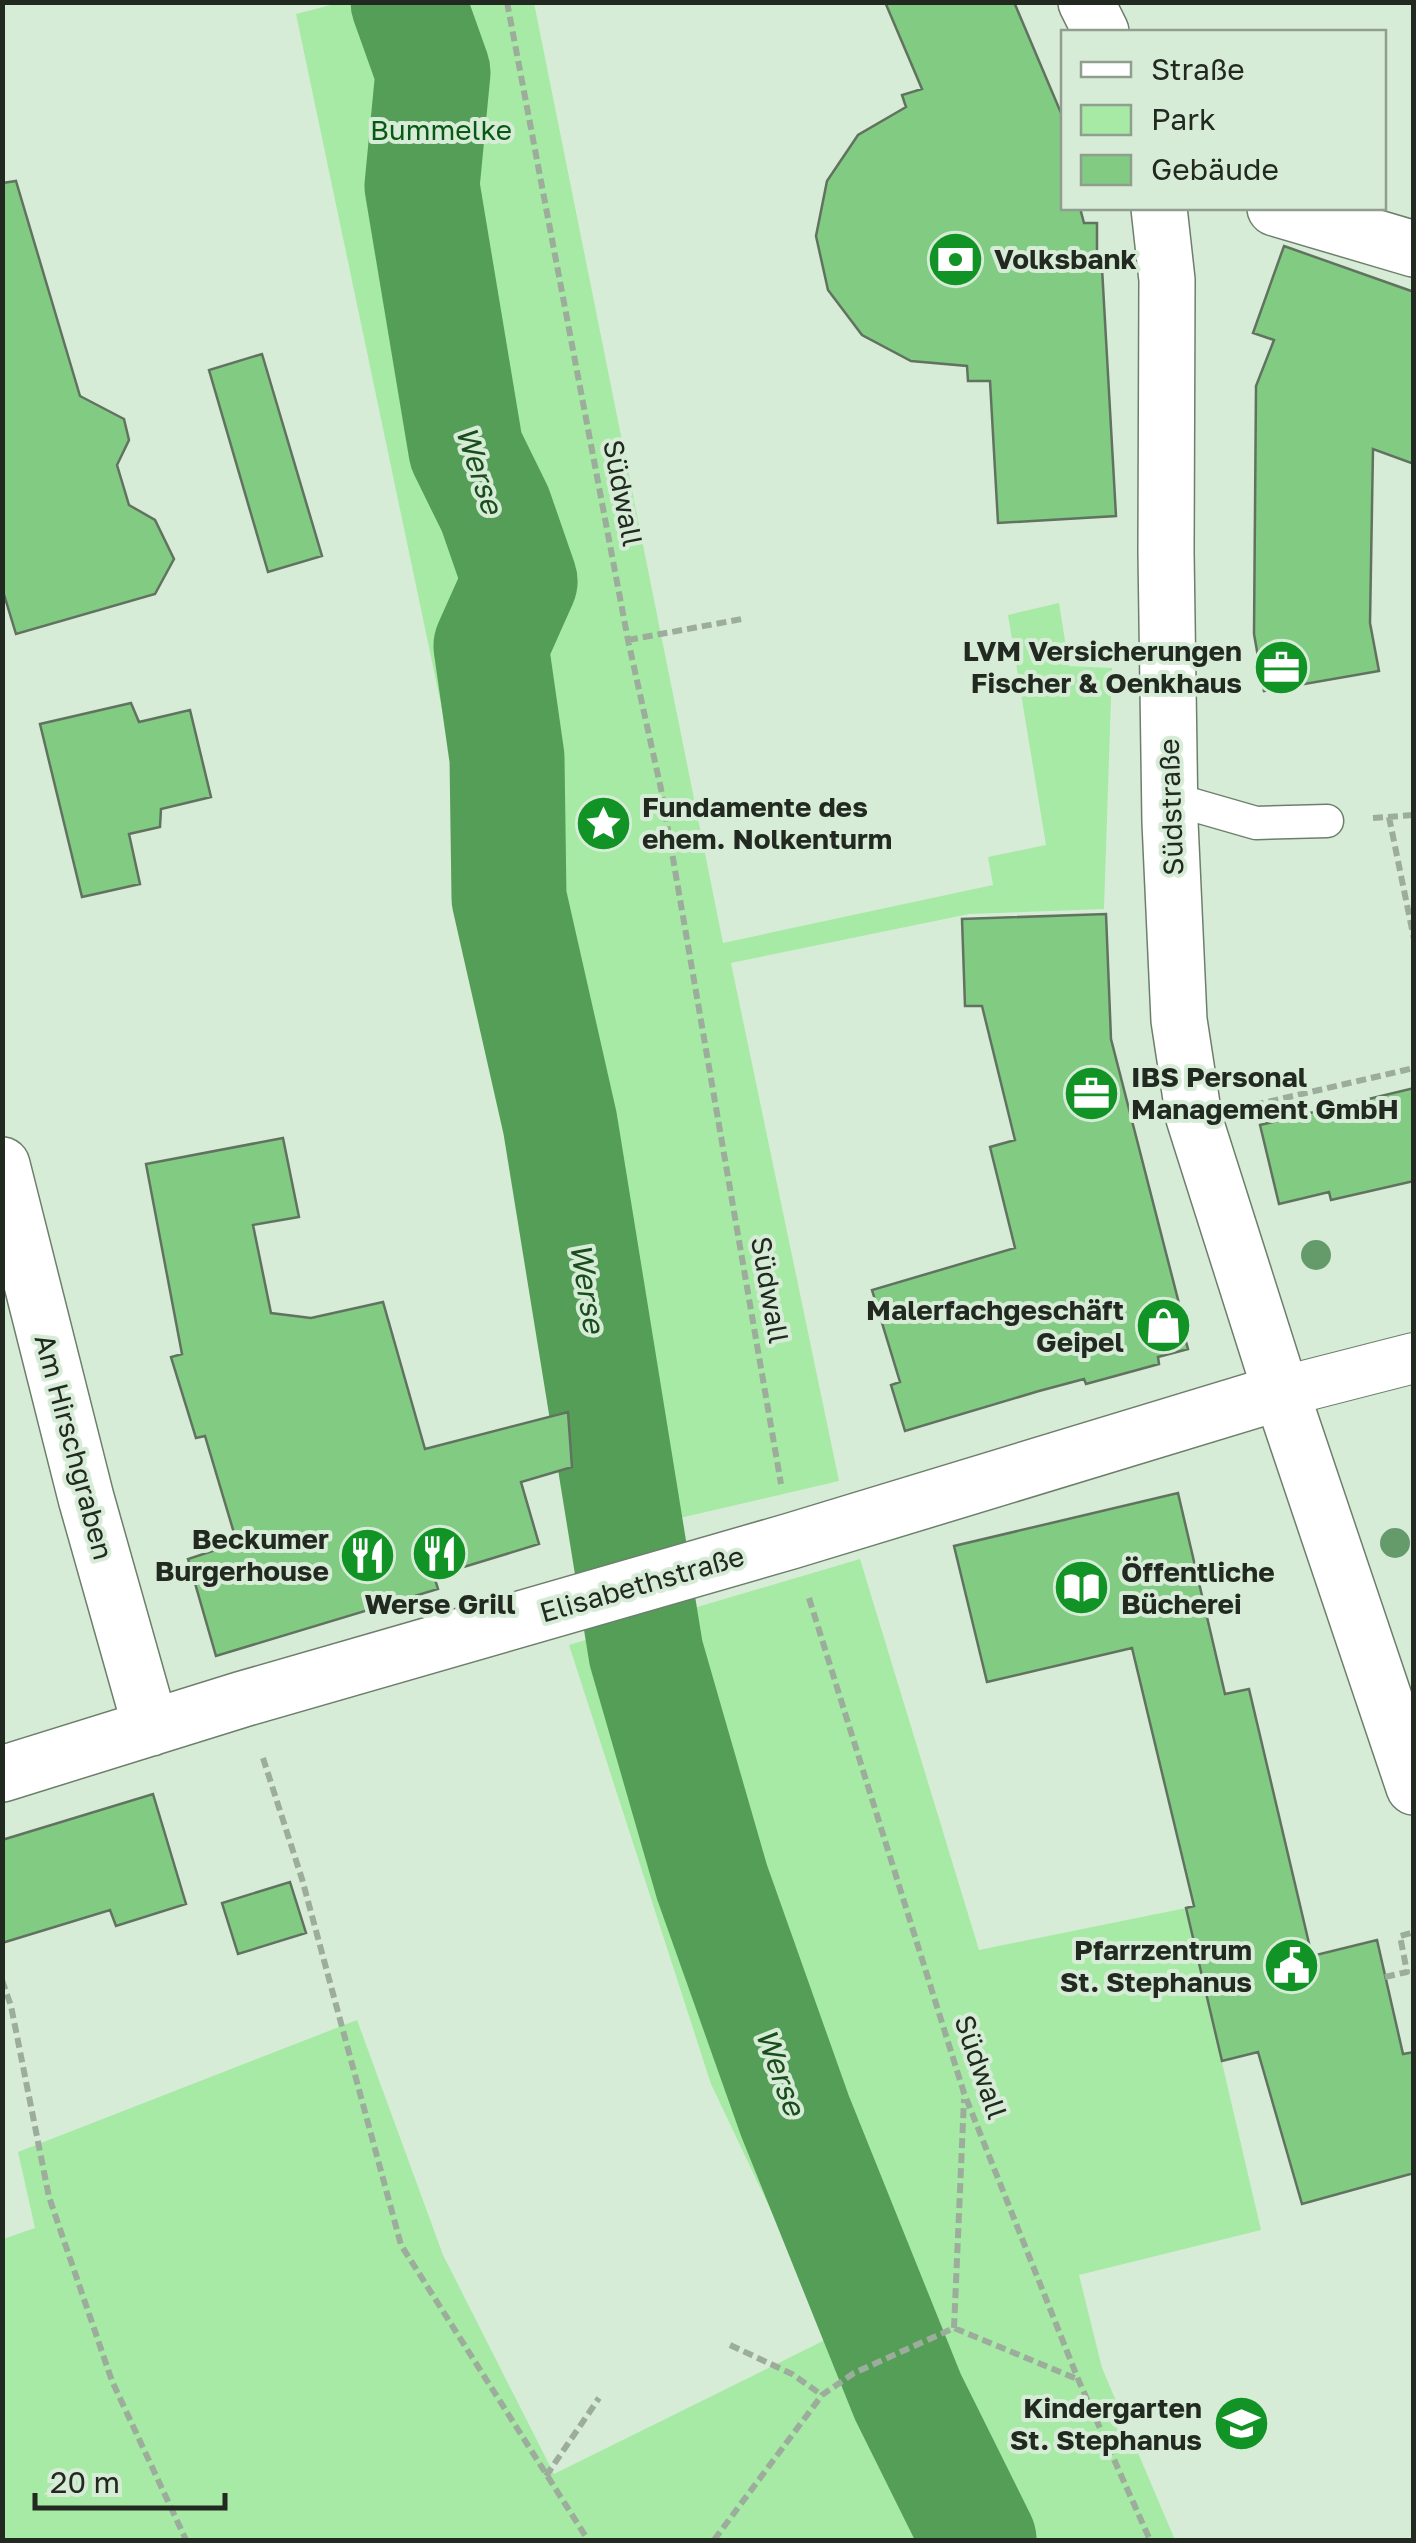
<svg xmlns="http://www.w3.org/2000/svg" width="1416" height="2543" font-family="'Golos Text',sans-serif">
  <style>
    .green { fill: #a6eaa5 }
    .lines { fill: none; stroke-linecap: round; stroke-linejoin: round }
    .river { stroke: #559e57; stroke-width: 115 }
    .building { fill: #81cb82; stroke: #617360; stroke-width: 2.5 }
    .service-casing { stroke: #6d7f6c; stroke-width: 35 }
    .pedestrian-casing { stroke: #6d7f6c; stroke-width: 52 }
    .minor-casing { stroke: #6d7f6c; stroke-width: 58 }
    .path { stroke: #9dad9c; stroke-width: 6; stroke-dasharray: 10 5; stroke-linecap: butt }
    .service { stroke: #fff; stroke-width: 32 }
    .pedestrian { stroke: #fff; stroke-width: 50 }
    .minor { stroke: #fff; stroke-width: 55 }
    .tree { fill: #659b6b }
    .labels { text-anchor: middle; stroke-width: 8; stroke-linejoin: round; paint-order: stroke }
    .park-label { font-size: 28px; fill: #075913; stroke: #d7ecd6 }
    .poi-label { font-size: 28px; font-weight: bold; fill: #222921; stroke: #d7ecd6; text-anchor: end }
    .street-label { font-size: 28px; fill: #222921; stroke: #d7ecd6 }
    .water-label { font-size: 30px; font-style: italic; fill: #1a4d1d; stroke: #d7ecd6 }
  </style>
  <rect width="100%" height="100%" fill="#d7ecd6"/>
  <!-- green -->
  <path class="green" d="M 342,2 L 534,3 L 723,943 L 993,885 L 988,857 L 1046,845 L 1008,615 L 1059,603 L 1069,666 L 1112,668 L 1104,909 L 969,914 L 731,963 L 839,1481 L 615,1533 L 296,14 Z
    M 860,1559 L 979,1950 L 1186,1908 L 1261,2230 L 1079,2275 L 1102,2368 L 1175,2540 L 3,2540 L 3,2239 L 35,2228 L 18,2152 L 357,2020 L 443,2255 L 554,2474 L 831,2337 L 711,2084 L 569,1645 Z"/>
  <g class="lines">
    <!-- river -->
    <path class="river" d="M 408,2 L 433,72 L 422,186 L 466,450 L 495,509 L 520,581 L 491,646 L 507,758 L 509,898 L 560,1123 L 646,1653 L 712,1882 L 795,2116 L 908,2397 L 979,2540"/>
  </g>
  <!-- building -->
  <path class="building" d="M 885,2 L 1014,2 L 1064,120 L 1064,208 L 1080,208 L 1084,223 L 1097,223 L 1097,268 L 1102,268 L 1116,516 L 998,523 L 990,381 L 968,381 L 967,366 L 911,361 L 862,335 L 828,290 L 816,236 L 827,181 L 858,135 L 906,107 L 902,95 L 922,89 Z
    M 16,181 L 80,396 L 124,419 L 129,440 L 117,465 L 129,505 L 155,520 L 174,559 L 155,594 L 16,634 L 2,588 L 2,183 Z
    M 1284,246 L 1414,292 L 1414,464 L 1373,449 L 1370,623 L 1379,671 L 1264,691 L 1254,634 L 1256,386 L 1274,340 L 1253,333 Z
    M 262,354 L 322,556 L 268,572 L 209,370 Z
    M 131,703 L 139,722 L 190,710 L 211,797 L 161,809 L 160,827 L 129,834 L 140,884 L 82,897 L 40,724 Z
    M 1106,914 L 1111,1039 L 1183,1319 L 1180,1319 L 1188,1349 L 1158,1357 L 1159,1364 L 1086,1384 L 1084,1379 L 1039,1391 L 905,1431 L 891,1385 L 900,1382 L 872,1290 L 1015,1248 L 990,1147 L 1015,1140 L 982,1006 L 965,1006 L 962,919 Z
    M 1414,1088 L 1414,1181 L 1331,1200 L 1329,1192 L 1279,1204 L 1260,1125 Z
    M 283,1138 L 299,1217 L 253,1225 L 271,1313 L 311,1318 L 383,1302 L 425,1449 L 568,1412 L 572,1467 L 521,1482 L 539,1544 L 434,1576 L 438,1589 L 216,1656 L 188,1559 L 237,1543 L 205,1436 L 196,1438 L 171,1357 L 182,1354 L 146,1164 Z
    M 1178,1493 L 1225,1694 L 1249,1689 L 1312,1956 L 1377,1940 L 1403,2054 L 1414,2052 L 1414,2173 L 1302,2204 L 1258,2052 L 1222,2061 L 1186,1908 L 1194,1906 L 1132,1648 L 987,1682 L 954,1546 Z
    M 153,1794 L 186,1904 L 116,1926 L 110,1910 L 2,1943 L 2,1840 Z
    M 290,1882 L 306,1933 L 238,1954 L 222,1903 Z"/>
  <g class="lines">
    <defs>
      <path id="service" d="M 1169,798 L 1256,823 L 1327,821"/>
      <path id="pedestrian" d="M 1281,1392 L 1414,1358"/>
      <path id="minor" d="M 1086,2 L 1101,32
        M 1159,208 L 1167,280 L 1166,552 L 1170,822 L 1179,1020 L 1194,1118 L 1281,1392 L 1414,1787
        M 1275,208 L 1414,249
        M 2,1165 L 86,1498 L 151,1728
        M 2,1774 L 243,1699 L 791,1541 L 1281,1392"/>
    </defs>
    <!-- service casing -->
    <use href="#service" class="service-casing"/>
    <!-- pedestrian casing -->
    <use href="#pedestrian" class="pedestrian-casing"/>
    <!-- minor casing -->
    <use href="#minor" class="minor-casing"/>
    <!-- path -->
    <path class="path" d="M 507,2 L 628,640 L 661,789 L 781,1484
      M 628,640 L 742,619
      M 1389,817 L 1414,939
      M 1373,818 L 1414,815
      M 1254,1105 L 1414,1068
      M 809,1598 L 964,2093 L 1078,2379 L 1150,2540
      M 263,1758 L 302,1879 L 401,2245 L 588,2540
      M 1385,1977 L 1407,1972 L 1400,1936 L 1414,1932
      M 2,1980 L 11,2006 L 49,2197 L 112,2381 L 186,2540
      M 954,2328 L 964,2099
      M 730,2345 L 792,2374 L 822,2395
      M 546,2476 L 599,2398
      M 714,2540 L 822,2395 L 854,2373 L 954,2328 L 1077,2379"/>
    <!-- service -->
    <use href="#service" class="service"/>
    <!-- pedestrian -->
    <use href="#pedestrian" class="pedestrian"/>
    <!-- minor -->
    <use href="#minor" class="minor"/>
  </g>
  <!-- trees -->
  <g class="tree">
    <circle cx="1316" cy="1255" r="15"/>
    <circle cx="1395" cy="1543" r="15"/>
  </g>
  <!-- icons -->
  <defs>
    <symbol id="bank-disc" viewBox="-11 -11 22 22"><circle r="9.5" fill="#119325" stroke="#d7ecd6"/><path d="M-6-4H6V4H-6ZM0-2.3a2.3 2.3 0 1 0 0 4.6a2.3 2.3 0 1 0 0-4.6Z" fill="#fff"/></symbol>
    <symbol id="office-disc" viewBox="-11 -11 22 22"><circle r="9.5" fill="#119325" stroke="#d7ecd6"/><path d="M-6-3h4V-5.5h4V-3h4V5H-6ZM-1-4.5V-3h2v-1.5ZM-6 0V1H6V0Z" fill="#fff"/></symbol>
    <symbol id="sight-disc" viewBox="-11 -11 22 22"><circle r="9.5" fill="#119325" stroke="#d7ecd6"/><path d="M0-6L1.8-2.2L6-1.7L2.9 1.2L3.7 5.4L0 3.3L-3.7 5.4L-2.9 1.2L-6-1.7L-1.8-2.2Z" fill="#fff"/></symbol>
    <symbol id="shop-disc" viewBox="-11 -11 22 22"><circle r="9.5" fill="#119325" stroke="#d7ecd6"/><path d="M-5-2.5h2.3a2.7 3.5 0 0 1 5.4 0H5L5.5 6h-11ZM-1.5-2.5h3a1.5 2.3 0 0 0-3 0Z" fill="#fff"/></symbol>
    <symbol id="restaurant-disc" viewBox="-11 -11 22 22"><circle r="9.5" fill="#119325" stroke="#d7ecd6"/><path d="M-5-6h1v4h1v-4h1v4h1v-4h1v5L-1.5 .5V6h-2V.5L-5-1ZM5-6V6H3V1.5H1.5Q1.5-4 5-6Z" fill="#fff"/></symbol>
    <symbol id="library-disc" viewBox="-11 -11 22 22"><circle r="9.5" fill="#119325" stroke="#d7ecd6"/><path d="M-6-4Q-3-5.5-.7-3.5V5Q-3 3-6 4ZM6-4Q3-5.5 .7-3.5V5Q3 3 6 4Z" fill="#fff"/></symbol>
    <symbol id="civic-disc" viewBox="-11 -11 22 22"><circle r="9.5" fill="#119325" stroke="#d7ecd6"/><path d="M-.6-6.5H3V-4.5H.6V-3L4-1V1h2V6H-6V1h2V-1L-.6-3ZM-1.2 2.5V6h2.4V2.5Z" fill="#fff"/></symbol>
    <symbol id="school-disc" viewBox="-11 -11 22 22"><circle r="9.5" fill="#119325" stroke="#d7ecd6"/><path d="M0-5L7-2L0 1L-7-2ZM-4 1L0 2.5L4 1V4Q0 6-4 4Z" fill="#fff"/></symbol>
  </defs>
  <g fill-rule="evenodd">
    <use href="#bank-disc" x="924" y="228" width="63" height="63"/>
    <use href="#office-disc" x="1250" y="636" width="63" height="63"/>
    <use href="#sight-disc" x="572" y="792" width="63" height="63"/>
    <use href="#office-disc" x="1060" y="1062" width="63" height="63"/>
    <use href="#shop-disc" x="1132" y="1294" width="63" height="63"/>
    <use href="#restaurant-disc" x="408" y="1522" width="63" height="63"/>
    <use href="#restaurant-disc" x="336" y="1524" width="63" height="63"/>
    <use href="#library-disc" x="1050" y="1556" width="63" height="63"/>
    <use href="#civic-disc" x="1260" y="1934" width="63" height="63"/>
    <use href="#school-disc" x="1210" y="2392" width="63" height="63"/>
  </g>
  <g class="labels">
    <!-- park labels -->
    <g class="park-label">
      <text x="441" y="140">Bummelke</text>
    </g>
    <!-- poi labels -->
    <g class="poi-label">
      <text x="994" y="269" text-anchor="start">Volksbank</text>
      <text x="1242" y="661">LVM Versicherungen<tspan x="1242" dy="32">Fischer &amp; Oenkhaus</tspan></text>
      <text x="642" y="817" text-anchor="start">Fundamente des<tspan x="642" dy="32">ehem. Nolkenturm</tspan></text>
      <text x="1131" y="1087" text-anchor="start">IBS Personal<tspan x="1131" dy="32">Management GmbH</tspan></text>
      <text x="1124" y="1320">Malerfachgeschäft<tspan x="1124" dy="32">Geipel</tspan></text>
      <text x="329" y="1549">Beckumer<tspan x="329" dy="32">Burgerhouse</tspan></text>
      <text x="1121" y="1582" text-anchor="start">Öffentliche<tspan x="1121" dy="32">Bücherei</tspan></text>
      <text x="440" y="1614" text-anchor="middle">Werse Grill</text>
      <text x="1252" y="1960">Pfarrzentrum<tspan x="1252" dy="32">St. Stephanus</tspan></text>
      <text x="1202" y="2418">Kindergarten<tspan x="1202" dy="32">St. Stephanus</tspan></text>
    </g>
    <!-- street labels -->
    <g class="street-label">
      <text transform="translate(623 493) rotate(79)" y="10">Südwall</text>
      <text transform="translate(1171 807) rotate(-92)" y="10">Südstraße</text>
      <text transform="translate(770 1290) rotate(80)" y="10">Südwall</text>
      <text transform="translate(74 1447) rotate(75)" y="10">Am Hirschgraben</text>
      <text transform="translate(642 1584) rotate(-16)" y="10">Elisabethstraße</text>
      <text transform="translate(981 2067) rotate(71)" y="10">Südwall</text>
    </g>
    <!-- water labels -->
    <g class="water-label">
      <text transform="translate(479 470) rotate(72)" y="10">Werse</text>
      <text transform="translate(587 1288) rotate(81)" y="10">Werse</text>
      <text transform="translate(780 2072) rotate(70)" y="10">Werse</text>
    </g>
  </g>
  <!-- border -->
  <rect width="1416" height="2543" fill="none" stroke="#222921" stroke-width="10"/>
  <!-- legend -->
  <rect x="1061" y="30" width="325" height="180" fill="#d7ecd6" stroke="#8f9e8e" stroke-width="2.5"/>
  <rect x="1081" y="62" width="50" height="15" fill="#ffffff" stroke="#8f9e8e" stroke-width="2.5"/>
  <text x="1151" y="80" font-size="30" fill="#222921">Straße</text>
  <rect x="1081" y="105" width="50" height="30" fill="#a6eaa5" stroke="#8f9e8e" stroke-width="2.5"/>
  <text x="1151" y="130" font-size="30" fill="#222921">Park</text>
  <rect x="1081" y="155" width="50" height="30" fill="#81cb82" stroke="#8f9e8e" stroke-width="2.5"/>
  <text x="1151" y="180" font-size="30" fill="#222921">Gebäude</text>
  <!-- scale -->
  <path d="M35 2493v15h190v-15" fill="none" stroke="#222921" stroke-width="5"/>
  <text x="50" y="2493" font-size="30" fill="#222921" stroke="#d7ecd6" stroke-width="8" paint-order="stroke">20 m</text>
</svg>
